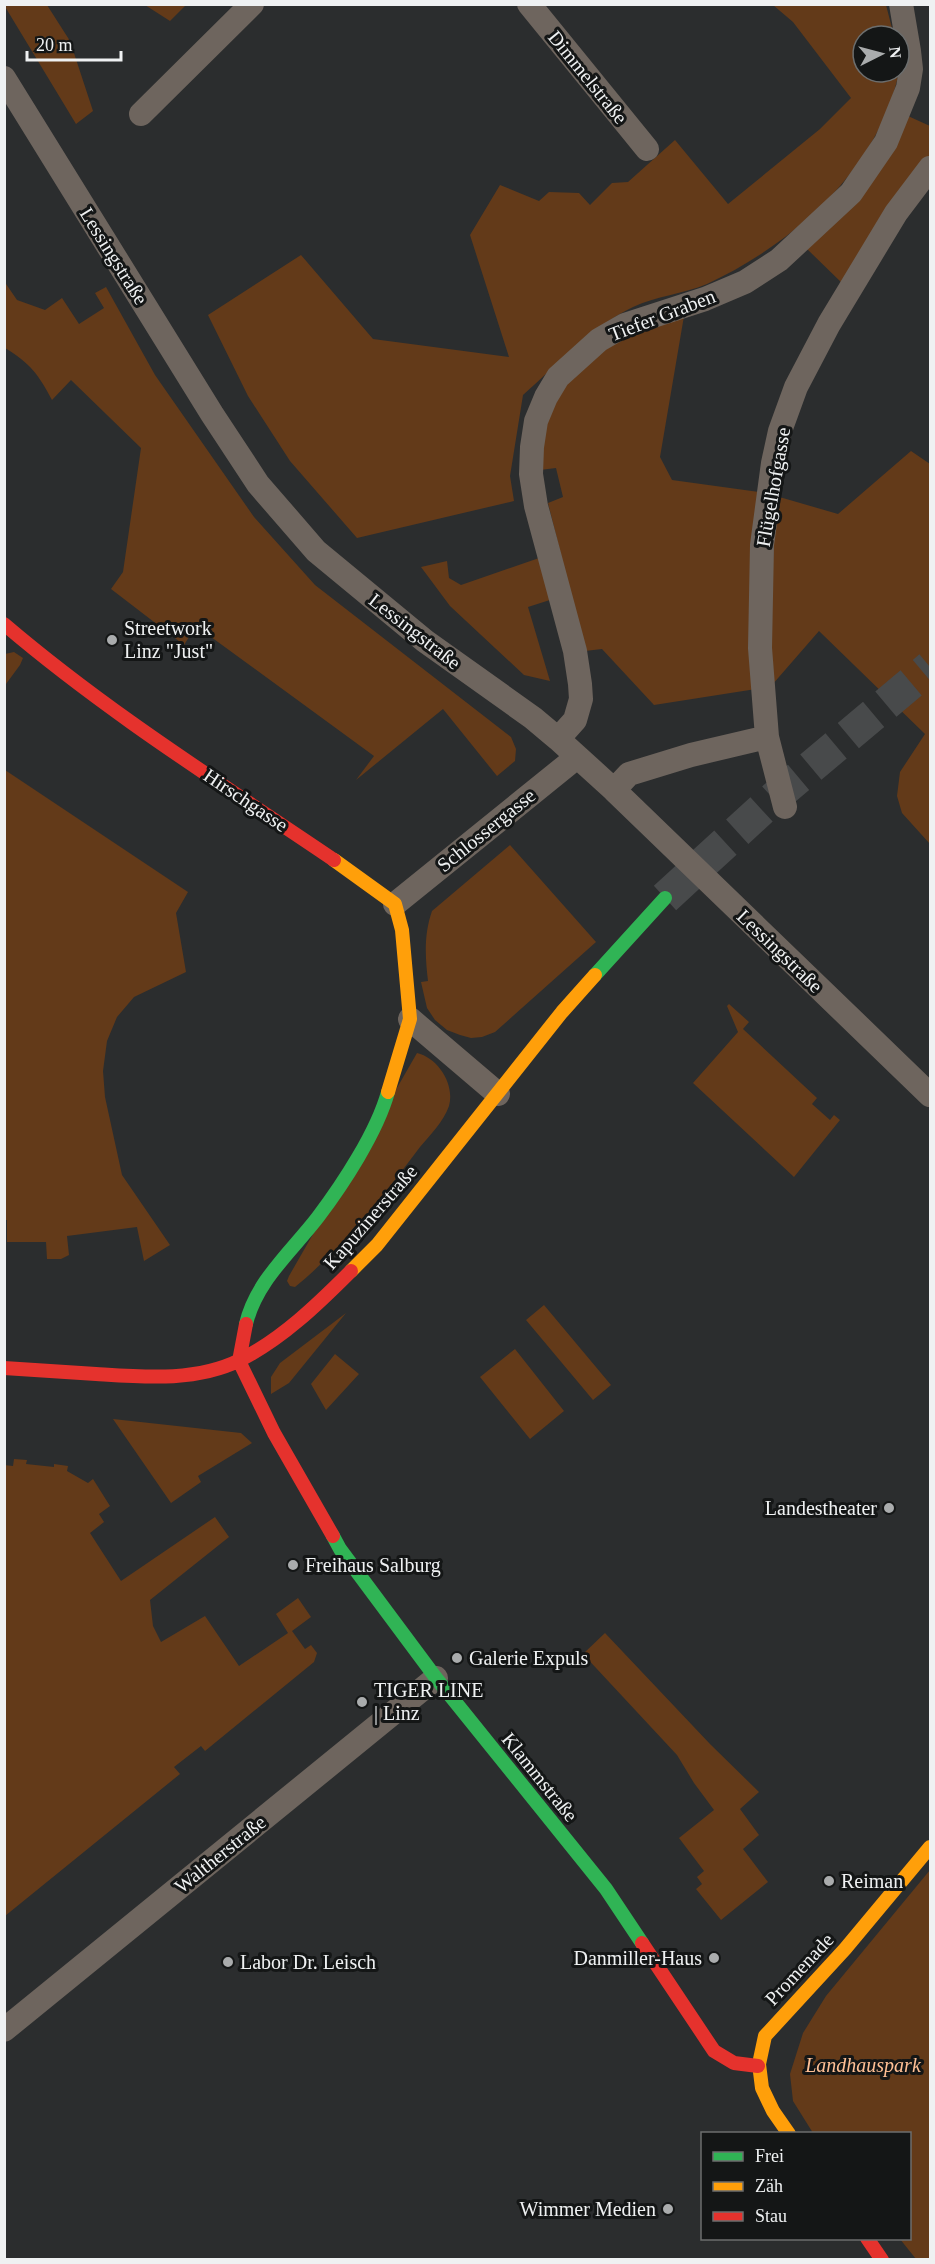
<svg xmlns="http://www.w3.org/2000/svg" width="935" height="2264" font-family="Georgia,serif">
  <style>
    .green { fill: #633a19 }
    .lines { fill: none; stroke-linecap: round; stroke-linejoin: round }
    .primary-tunnel { stroke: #484a4b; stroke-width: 33; stroke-dasharray: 33 16; stroke-linecap: butt }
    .street { stroke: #6e655e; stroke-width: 24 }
    .fast { stroke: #30b455; stroke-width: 14 }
    .slow { stroke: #ff9f0a; stroke-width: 14 }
    .jam { stroke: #e5322d; stroke-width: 14 }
    .poi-dot { fill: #aaacad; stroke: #141616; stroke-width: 2 }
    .labels { text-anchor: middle; stroke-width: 6; stroke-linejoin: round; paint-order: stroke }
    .street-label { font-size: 20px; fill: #eff1f2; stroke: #141616 }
    .poi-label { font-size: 20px; fill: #eff1f2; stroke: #141616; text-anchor: start }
    .park-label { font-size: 20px; font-style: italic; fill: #ffc095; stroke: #141616 }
  </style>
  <rect width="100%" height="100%" fill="#2b2d2e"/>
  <!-- green -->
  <path class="green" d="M 4,5 L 47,5 L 70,41 L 93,111 L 76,124 Z
    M 145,5 L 186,5 L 170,21 Z
    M 773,5 L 886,5 L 894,36 L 863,36 L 863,72 L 899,72 C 879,169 793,244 707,284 C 683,294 656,296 633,307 C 591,327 557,365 523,395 L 510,476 L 514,501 L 357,538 L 290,461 L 248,396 L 208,315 L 301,255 L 373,339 L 509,357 L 470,235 L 500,185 L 539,201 L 549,192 L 579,193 L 590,205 L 612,183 L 628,182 L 675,140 L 728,204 L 820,129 L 851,98 L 793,22 Z
    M 908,116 L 930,126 L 930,160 L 844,285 L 806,248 Z
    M 4,281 L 17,300 L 45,310 L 62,298 L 79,324 L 104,308 L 95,293 L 106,287 L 155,375 L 254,517 L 315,585 L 511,737 L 516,749 L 515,761 L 497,776 L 443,709 L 356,780 L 374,756 L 196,626 L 184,645 L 111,589 L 123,572 L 141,448 L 71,380 L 52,400 C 39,375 30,363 5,348 Z
    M 684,316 L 660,457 L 672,480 L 759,492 L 756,689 L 654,705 L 602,649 L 585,651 L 548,503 L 563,497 L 556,468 L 540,470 L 541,446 L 552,402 L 582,364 L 627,336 Z
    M 911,451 L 930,464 L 930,655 L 929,657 L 930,658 L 930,844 L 902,813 L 897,796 L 900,772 L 925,734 L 819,631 L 772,685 L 769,648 L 776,496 L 838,514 Z
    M 542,557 L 553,599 L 528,607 L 550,681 L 524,675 L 450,606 L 421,567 L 447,561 L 449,578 L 461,585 Z
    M 14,652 L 23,658 L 20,665 L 6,684 L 5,654 Z
    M 5,770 L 188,892 L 176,913 L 186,972 L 134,997 L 117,1017 L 107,1041 L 103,1071 L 105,1097 L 122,1175 L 170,1245 L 144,1261 L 137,1227 L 67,1236 L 69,1255 L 61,1259 L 47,1259 L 46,1242 L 7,1242 L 7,1220 L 4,1220 Z
    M 510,845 L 596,942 L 495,1032 L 482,1037 L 471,1038 L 460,1035 L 447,1030 L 435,1020 L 427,1008 L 421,982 L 428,981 C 425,956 424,934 432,911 Z
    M 729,1004 L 749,1022 L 743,1029 L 817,1098 L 812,1104 L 830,1120 L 834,1115 L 840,1120 L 794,1177 L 693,1083 L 738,1032 L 727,1006 Z
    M 417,1053 C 438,1058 455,1084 449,1106 C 444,1121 430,1135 420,1147 C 383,1196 343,1248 295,1287 L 290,1286 L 287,1281 L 289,1276 Z
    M 544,1305 L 611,1385 L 593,1400 L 526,1320 Z
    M 346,1313 L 289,1383 L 271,1394 L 271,1377 L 280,1363 Z
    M 515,1349 L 564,1411 L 530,1439 L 480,1377 Z
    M 335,1354 L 359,1374 L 326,1410 L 311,1384 Z
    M 113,1419 L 241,1433 L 252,1443 L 198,1476 L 201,1482 L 171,1503 Z
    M 14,1459 L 27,1460 L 26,1464 L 54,1467 L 54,1464 L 68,1466 L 67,1471 L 88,1483 L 93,1479 L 110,1506 L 99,1514 L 104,1522 L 90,1533 L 121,1581 L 215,1517 L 229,1537 L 150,1600 L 153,1626 L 161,1642 L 205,1616 L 239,1666 L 288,1633 L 276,1614 L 298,1598 L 311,1617 L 292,1631 L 305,1649 L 311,1645 L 317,1653 L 314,1662 L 205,1751 L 201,1746 L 174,1767 L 180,1774 L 5,1916 L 4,1465 L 13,1466 Z
    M 605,1633 L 710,1744 L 759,1792 L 740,1809 L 759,1835 L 743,1849 L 768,1882 L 721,1920 L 696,1889 L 702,1884 L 697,1877 L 704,1871 L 679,1838 L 714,1810 L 694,1783 L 677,1755 L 583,1654 Z
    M 930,1870 L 930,2259 L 916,2259 L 900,2239 L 910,2238 L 910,2134 L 813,2133 L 793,2101 L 790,2074 L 803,2033 L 826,1996 Z"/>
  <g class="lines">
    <!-- primary-tunnel -->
    <path class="primary-tunnel" d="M 665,898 L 774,798 L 930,667"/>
    <!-- street -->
    <path class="street" d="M 529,4 L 647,149
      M 4,78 L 212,414 L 258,484 L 316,551 L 425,641 L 533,718 L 558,739 L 614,790 L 930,1095
      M 141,114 L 252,4
      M 558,739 L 575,720 L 581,699 L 580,684 L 575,651 L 536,506 L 531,474 L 532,447 L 536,421 L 546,397 L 558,377 L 599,340 L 625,325 L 705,299 L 745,282 L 779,260 L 851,193 L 886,142 L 908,88 L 911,69 L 909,51 L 901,4
      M 614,790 L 629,774 L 691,755 L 767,737
      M 785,807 L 767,737 L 760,648 L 762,545 L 773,463 L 780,431 L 796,387 L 829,324 L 896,213 L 930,168
      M 395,904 L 577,757
      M 410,1019 L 498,1094
      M 4,2030 L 436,1678"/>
    <!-- fast -->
    <path class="fast" d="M 595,975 L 665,898
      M 246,1324 C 256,1281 292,1251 318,1217 C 343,1184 377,1132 388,1092
      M 333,1536 L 340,1549 L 436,1678 L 606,1889 L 642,1943"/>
    <!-- slow -->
    <path class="slow" d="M 334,860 L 395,904 L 402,930 L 410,1019 L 388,1092
      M 351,1271 L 377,1245 L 562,1012 L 595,975
      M 789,2134 L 773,2111 L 762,2088 L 759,2064 L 765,2036 L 845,1949 L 930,1847"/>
    <!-- jam -->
    <path class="jam" d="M 4,624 C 107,712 222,784 334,860
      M 246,1324 L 239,1361 L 274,1433 L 333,1536
      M 4,1368 C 35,1370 65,1372 96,1374 C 143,1377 196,1382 240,1360 C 282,1339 318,1304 351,1271
      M 642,1943 L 714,2051 L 734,2063 L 758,2066
      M 867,2238 L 882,2260"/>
  </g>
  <!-- markers -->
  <g class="poi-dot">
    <circle cx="112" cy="640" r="6"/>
    <circle cx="889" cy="1508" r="6"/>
    <circle cx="293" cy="1565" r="6"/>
    <circle cx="457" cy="1658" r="6"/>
    <circle cx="362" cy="1702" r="6"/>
    <circle cx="829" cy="1881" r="6"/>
    <circle cx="714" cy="1958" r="6"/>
    <circle cx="228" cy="1962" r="6"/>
    <circle cx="668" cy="2209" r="6"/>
  </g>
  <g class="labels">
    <!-- street labels -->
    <g class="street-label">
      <text transform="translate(588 77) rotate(51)" y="7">Dimmelstraße</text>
      <text transform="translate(114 256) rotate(58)" y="7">Lessingstraße</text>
      <text transform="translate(662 315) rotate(-21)" y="7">Tiefer Graben</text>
      <text transform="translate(773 487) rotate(-80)" y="7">Flügelhofgasse</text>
      <text transform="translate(415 631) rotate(38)" y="7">Lessingstraße</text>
      <text transform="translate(246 800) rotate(34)" y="7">Hirschgasse</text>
      <text transform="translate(486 830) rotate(-39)" y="7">Schlossergasse</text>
      <text transform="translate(780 951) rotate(44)" y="7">Lessingstraße</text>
      <text transform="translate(370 1217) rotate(-49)" y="7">Kapuzinerstraße</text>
      <text transform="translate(540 1777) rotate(51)" y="7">Klammstraße</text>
      <text transform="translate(220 1854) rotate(-39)" y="7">Waltherstraße</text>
      <text transform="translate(799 1969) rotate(-47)" y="7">Promenade</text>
    </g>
    <!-- poi labels -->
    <g class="poi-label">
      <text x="124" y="635">Streetwork<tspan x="124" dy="23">Linz "Just"</tspan></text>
      <text x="877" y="1515" text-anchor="end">Landestheater</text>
      <text x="305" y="1572">Freihaus Salburg</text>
      <text x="469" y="1665">Galerie Expuls</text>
      <text x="374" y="1697">TIGER LINE<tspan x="374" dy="23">| Linz</tspan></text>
      <text x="841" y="1888">Reiman</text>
      <text x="702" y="1965" text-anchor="end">Danmiller-Haus</text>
      <text x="240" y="1969">Labor Dr. Leisch</text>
      <text x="656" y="2216" text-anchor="end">Wimmer Medien</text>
    </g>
    <!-- park labels -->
    <g class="park-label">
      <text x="863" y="2072">Landhauspark</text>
    </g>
  </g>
  <!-- border -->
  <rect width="935" height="2264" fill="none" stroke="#eff1f2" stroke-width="12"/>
  <!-- legend -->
  <rect x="701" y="2132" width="210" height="108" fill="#141616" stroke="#6c6e6e" stroke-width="1.5"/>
  <rect x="713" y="2152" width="30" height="9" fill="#30b455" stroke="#6c6e6e" stroke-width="1.5"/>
  <text x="755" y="2162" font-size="18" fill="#eff1f2">Frei</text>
  <rect x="713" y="2182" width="30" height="9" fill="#ff9f0a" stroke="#6c6e6e" stroke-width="1.5"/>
  <text x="755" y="2192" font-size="18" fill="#eff1f2">Zäh</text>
  <rect x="713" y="2212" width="30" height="9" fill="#e5322d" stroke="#6c6e6e" stroke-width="1.5"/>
  <text x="755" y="2222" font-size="18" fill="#eff1f2">Stau</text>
  <!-- north arrow -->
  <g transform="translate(881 54) rotate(84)"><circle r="28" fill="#141616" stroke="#6c6e6e" stroke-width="1.5"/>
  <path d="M0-4.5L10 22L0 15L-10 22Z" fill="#aaacad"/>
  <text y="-9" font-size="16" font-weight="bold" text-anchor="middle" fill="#eff1f2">N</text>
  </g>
  <!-- scale -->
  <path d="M27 51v9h94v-9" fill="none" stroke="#eff1f2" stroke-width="3"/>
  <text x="36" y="51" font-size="18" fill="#eff1f2" stroke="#141616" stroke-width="4.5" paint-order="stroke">20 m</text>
</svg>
